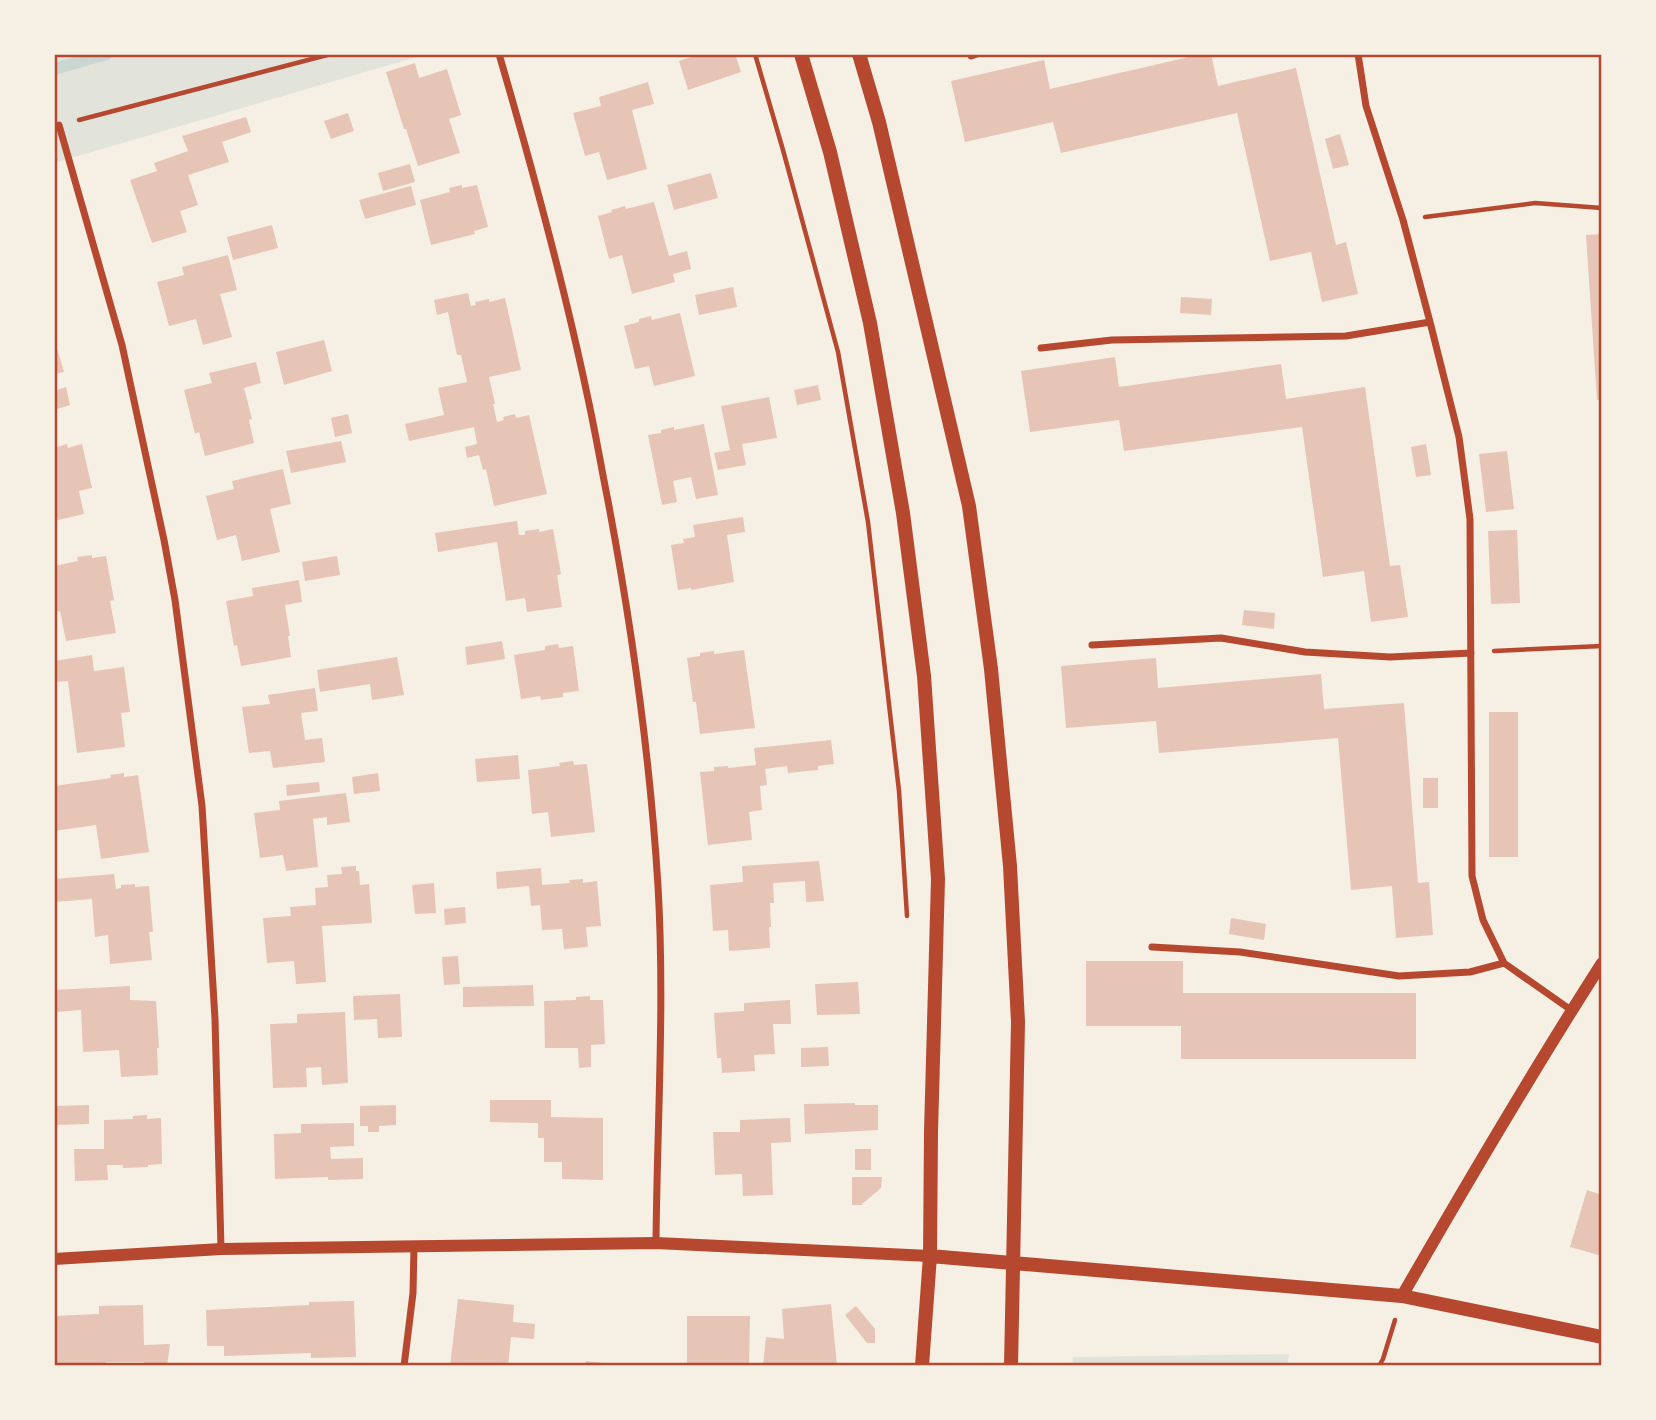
<svg xmlns="http://www.w3.org/2000/svg" width="1656" height="1420" font-family="Rubik,sans-serif">
  <style>
    .green { fill: #e2e4dc }
    .lines { fill: none; stroke-linecap: round; stroke-linejoin: round }
    .stream { stroke: #c9d6d2; stroke-width: 12 }
    .building { fill: #e6c5b7 }
    .path { stroke: #b5482f; stroke-width: 4.5 }
    .minor { stroke: #b5482f; stroke-width: 7 }
    .tertiary { stroke: #b5482f; stroke-width: 12 }
    .secondary { stroke: #b5482f; stroke-width: 14 }
    .neatline { fill: none; stroke: #b5482f; stroke-width: 2.5 }
  </style>
  <rect width="100%" height="100%" fill="#f6efe4"/>
  <!-- green -->
  <path class="green" d="M 54,54 L 427,54 L 54,163 Z
    M 1289,1354 L 1287,1366 L 1072,1366 L 1073,1357 Z"/>
  <g class="lines">
    <!-- stream -->
    <path class="stream" d="M 54,69 L 107,54"/>
  </g>
  <!-- building -->
  <path class="building" d="M 700,54 L 735,54 L 741,72 L 688,90 L 679,61 Z
    M 1202,54 L 1211,54 L 1218,86 L 1296,68 L 1336,245 L 1346,242 L 1358,294 L 1322,302 L 1311,252 L 1270,261 L 1237,113 L 1061,153 L 1053,122 L 965,142 L 951,81 L 1044,60 L 1050,89 Z
    M 415,63 L 419,78 L 447,69 L 461,115 L 449,119 L 460,153 L 418,166 L 406,129 L 404,129 L 386,72 Z
    M 648,82 L 654,104 L 632,110 L 647,169 L 607,180 L 599,152 L 585,156 L 573,113 L 601,106 L 599,97 Z
    M 348,113 L 354,131 L 331,139 L 324,121 Z
    M 246,117 L 251,132 L 222,142 L 229,162 L 188,175 L 198,205 L 180,211 L 187,232 L 152,243 L 130,180 L 157,171 L 154,163 L 188,151 L 182,136 Z
    M 1340,134 L 1349,165 L 1333,169 L 1325,139 Z
    M 410,164 L 415,182 L 383,191 L 378,173 Z
    M 711,173 L 718,198 L 674,210 L 667,185 Z
    M 462,185 L 462,188 L 477,185 L 488,227 L 474,231 L 475,234 L 431,245 L 420,200 L 450,192 L 449,188 Z
    M 411,186 L 416,205 L 365,219 L 359,200 Z
    M 654,202 L 669,256 L 687,251 L 691,269 L 673,274 L 675,282 L 632,294 L 622,255 L 609,259 L 598,216 L 612,212 L 611,210 L 625,206 L 626,209 Z
    M 272,225 L 278,248 L 233,260 L 227,237 Z
    M 1602,234 L 1602,399 L 1597,400 L 1586,235 Z
    M 228,255 L 237,290 L 220,294 L 232,337 L 203,345 L 196,319 L 169,326 L 157,282 L 184,275 L 182,267 Z
    M 733,287 L 737,307 L 699,315 L 695,295 Z
    M 468,293 L 471,306 L 476,305 L 475,302 L 489,299 L 489,302 L 505,298 L 521,370 L 489,377 L 495,404 L 493,404 L 497,422 L 504,420 L 503,417 L 515,414 L 516,418 L 529,415 L 547,494 L 494,506 L 486,469 L 483,470 L 479,455 L 467,458 L 465,447 L 477,444 L 474,427 L 409,441 L 405,424 L 444,415 L 438,388 L 467,382 L 461,355 L 457,355 L 448,312 L 437,315 L 434,300 Z
    M 1181,297 L 1212,299 L 1211,315 L 1180,313 Z
    M 680,313 L 695,376 L 654,386 L 649,366 L 635,369 L 624,326 L 639,322 L 639,319 L 651,316 L 652,320 Z
    M 54,338 L 64,372 L 54,374 Z
    M 324,340 L 332,371 L 284,385 L 276,352 Z
    M 1115,357 L 1119,387 L 1281,364 L 1286,399 L 1365,387 L 1390,566 L 1400,565 L 1408,617 L 1371,622 L 1364,571 L 1323,577 L 1302,427 L 1124,451 L 1119,420 L 1030,432 L 1021,371 Z
    M 256,362 L 261,383 L 244,388 L 252,419 L 249,420 L 254,443 L 205,456 L 199,432 L 195,434 L 184,390 L 212,383 L 209,373 Z
    M 818,385 L 821,400 L 797,405 L 794,390 Z
    M 66,387 L 70,405 L 57,409 L 57,412 L 54,413 L 54,391 Z
    M 769,397 L 777,438 L 742,444 L 746,465 L 718,470 L 714,453 L 730,450 L 721,406 Z
    M 348,414 L 352,433 L 335,437 L 331,418 Z
    M 704,424 L 718,495 L 696,499 L 691,477 L 673,481 L 677,502 L 662,505 L 648,435 L 661,433 L 661,430 L 674,427 L 674,430 Z
    M 341,441 L 346,462 L 291,473 L 286,451 Z
    M 67,444 L 68,448 L 82,444 L 92,488 L 79,491 L 84,514 L 54,521 L 54,448 Z
    M 1426,444 L 1431,475 L 1416,477 L 1411,447 Z
    M 1507,451 L 1514,509 L 1486,512 L 1479,454 Z
    M 283,469 L 291,504 L 270,509 L 280,552 L 242,561 L 236,535 L 217,540 L 206,496 L 234,489 L 232,481 Z
    M 743,517 L 745,532 L 727,535 L 734,582 L 691,590 L 691,588 L 678,590 L 671,545 L 684,543 L 683,539 L 695,537 L 693,525 Z
    M 517,521 L 519,535 L 525,535 L 525,531 L 539,529 L 539,532 L 553,529 L 561,574 L 557,575 L 562,607 L 527,612 L 525,598 L 506,601 L 497,542 L 438,552 L 435,533 Z
    M 1517,530 L 1520,603 L 1491,604 L 1488,531 Z
    M 92,555 L 92,558 L 106,556 L 114,600 L 110,601 L 116,633 L 66,641 L 60,611 L 54,612 L 54,566 L 78,561 L 77,557 Z
    M 337,556 L 340,575 L 305,581 L 302,562 Z
    M 299,580 L 302,602 L 285,605 L 290,636 L 288,636 L 291,657 L 241,666 L 237,645 L 234,646 L 226,601 L 253,596 L 252,588 Z
    M 1244,610 L 1275,613 L 1274,629 L 1242,625 Z
    M 502,641 L 505,659 L 467,665 L 465,647 Z
    M 558,644 L 559,648 L 573,646 L 579,691 L 563,693 L 563,697 L 541,700 L 540,696 L 521,699 L 514,655 L 545,650 L 545,646 Z
    M 744,650 L 755,728 L 700,734 L 696,702 L 693,702 L 687,658 L 700,656 L 700,653 L 714,651 L 714,654 Z
    M 92,655 L 94,671 L 124,667 L 130,712 L 121,713 L 125,747 L 77,753 L 68,681 L 54,682 L 54,661 Z
    M 397,657 L 404,695 L 372,700 L 370,684 L 320,692 L 317,670 Z
    M 1156,658 L 1158,688 L 1321,674 L 1324,709 L 1404,703 L 1418,883 L 1429,882 L 1433,935 L 1396,938 L 1392,886 L 1351,890 L 1338,738 L 1159,753 L 1156,721 L 1066,728 L 1061,666 Z
    M 315,688 L 318,711 L 301,713 L 305,740 L 322,738 L 325,762 L 273,768 L 270,751 L 249,753 L 242,707 L 270,704 L 268,695 Z
    M 1489,712 L 1518,712 L 1518,857 L 1489,857 Z
    M 831,740 L 834,764 L 818,766 L 818,770 L 788,773 L 787,766 L 765,769 L 767,785 L 760,786 L 762,810 L 749,812 L 752,840 L 708,845 L 700,772 L 714,771 L 714,767 L 728,766 L 728,768 L 756,765 L 754,748 Z
    M 518,755 L 520,779 L 477,782 L 475,759 Z
    M 573,761 L 574,765 L 587,764 L 595,832 L 551,837 L 548,812 L 532,814 L 528,770 L 560,766 L 559,763 Z
    M 124,773 L 124,777 L 138,775 L 149,852 L 101,859 L 96,825 L 54,831 L 54,786 L 111,778 L 110,775 Z
    M 378,773 L 380,791 L 354,794 L 352,777 Z
    M 1423,778 L 1438,778 L 1438,808 L 1423,808 Z
    M 319,782 L 320,792 L 287,796 L 286,785 Z
    M 346,793 L 350,822 L 327,825 L 327,817 L 313,819 L 318,867 L 286,871 L 283,855 L 260,858 L 254,813 L 280,810 L 279,801 Z
    M 819,861 L 824,901 L 806,902 L 805,881 L 773,883 L 774,903 L 770,903 L 771,927 L 769,927 L 770,948 L 729,951 L 728,930 L 713,931 L 710,885 L 743,882 L 742,866 Z
    M 356,866 L 356,871 L 359,871 L 360,885 L 369,884 L 372,923 L 322,926 L 326,982 L 296,984 L 294,961 L 267,963 L 263,918 L 291,916 L 290,907 L 316,905 L 315,888 L 328,887 L 327,875 L 342,874 L 341,867 Z
    M 541,868 L 542,885 L 570,883 L 569,880 L 583,879 L 583,883 L 597,881 L 601,926 L 586,927 L 588,947 L 564,949 L 562,929 L 542,930 L 540,905 L 531,906 L 529,886 L 497,889 L 496,872 Z
    M 114,874 L 116,889 L 121,888 L 121,885 L 135,884 L 135,887 L 149,886 L 153,932 L 149,932 L 152,960 L 110,964 L 108,935 L 95,937 L 92,899 L 54,902 L 54,879 Z
    M 434,883 L 436,913 L 415,914 L 412,885 Z
    M 465,907 L 466,923 L 445,925 L 444,909 Z
    M 1231,918 L 1266,924 L 1264,940 L 1229,934 Z
    M 458,956 L 460,984 L 444,985 L 442,957 Z
    M 1086,961 L 1183,961 L 1183,993 L 1416,993 L 1416,1059 L 1181,1059 L 1181,1026 L 1086,1026 Z
    M 858,982 L 860,1014 L 817,1015 L 815,984 Z
    M 533,985 L 534,1006 L 463,1007 L 463,987 Z
    M 130,986 L 130,1000 L 156,1001 L 159,1048 L 157,1048 L 158,1075 L 121,1077 L 119,1050 L 83,1052 L 81,1010 L 55,1012 L 54,990 Z
    M 400,994 L 402,1037 L 378,1038 L 377,1019 L 354,1020 L 353,996 Z
    M 590,996 L 590,1000 L 603,1000 L 605,1044 L 591,1045 L 591,1067 L 579,1068 L 578,1048 L 545,1048 L 544,1001 L 576,1000 L 576,997 Z
    M 790,1000 L 791,1024 L 773,1024 L 775,1054 L 754,1055 L 755,1071 L 722,1073 L 721,1058 L 717,1058 L 714,1013 L 744,1011 L 744,1003 Z
    M 345,1012 L 348,1083 L 322,1085 L 321,1067 L 306,1068 L 307,1087 L 273,1088 L 270,1024 L 297,1023 L 297,1014 Z
    M 828,1047 L 829,1066 L 801,1067 L 801,1048 Z
    M 490,1100 L 551,1100 L 551,1117 L 603,1118 L 603,1180 L 562,1179 L 562,1162 L 544,1162 L 544,1138 L 538,1138 L 538,1123 L 490,1122 Z
    M 855,1103 L 855,1105 L 878,1105 L 878,1130 L 805,1134 L 804,1104 Z
    M 89,1105 L 89,1124 L 54,1125 L 54,1106 Z
    M 396,1105 L 396,1125 L 379,1126 L 379,1132 L 368,1132 L 368,1126 L 360,1126 L 360,1106 Z
    M 147,1115 L 147,1119 L 161,1118 L 162,1164 L 148,1165 L 148,1167 L 123,1168 L 123,1165 L 107,1165 L 108,1180 L 75,1181 L 74,1149 L 104,1149 L 104,1120 L 133,1119 L 133,1116 Z
    M 790,1118 L 791,1142 L 771,1143 L 773,1195 L 743,1196 L 742,1174 L 715,1175 L 713,1132 L 740,1132 L 740,1120 Z
    M 354,1123 L 354,1146 L 330,1147 L 331,1159 L 363,1158 L 363,1179 L 328,1180 L 328,1177 L 275,1179 L 274,1134 L 301,1133 L 301,1124 Z
    M 855,1149 L 871,1149 L 871,1170 L 855,1170 Z
    M 852,1177 L 882,1177 L 881,1188 L 861,1205 L 852,1205 Z
    M 1587,1190 L 1602,1195 L 1602,1256 L 1570,1247 Z
    M 458,1299 L 514,1305 L 513,1322 L 535,1324 L 534,1339 L 511,1337 L 508,1366 L 450,1366 Z
    M 354,1301 L 356,1357 L 311,1358 L 311,1353 L 224,1356 L 224,1346 L 207,1346 L 206,1310 L 309,1305 L 309,1302 Z
    M 831,1304 L 837,1366 L 763,1366 L 766,1337 L 784,1339 L 782,1309 Z
    M 143,1305 L 144,1345 L 170,1344 L 167,1366 L 144,1366 L 144,1362 L 106,1362 L 106,1366 L 54,1366 L 54,1316 L 99,1314 L 99,1306 Z
    M 856,1306 L 875,1329 L 875,1343 L 867,1343 L 845,1315 Z
    M 687,1316 L 750,1316 L 749,1366 L 687,1366 Z
    M 586,1361 L 611,1364 L 611,1366 L 585,1366 Z"/>
  <g class="lines">
    <!-- path -->
    <path class="path" d="M 755,54 L 783,150 L 838,352 L 868,522 L 899,791 L 907,916
      M 79,120 L 331,54
      M 1425,217 L 1535,203 L 1602,208
      M 1494,651 L 1602,646
      M 1379,1366 L 1383,1359 L 1395,1320"/>
    <!-- minor -->
    <path class="minor" d="M 499,54 C 532,167 563,280 587,394 C 595,430 601,466 608,501 C 632,628 650,757 658,886 C 665,1005 657,1124 656,1243
      M 1358,54 L 1366,106 L 1403,220 L 1430,322 L 1459,437 L 1470,519 L 1472,876 L 1483,920 L 1504,963 L 1571,1010
      M 971,56 L 977,54
      M 59,125 L 122,345 L 164,540 L 175,600 L 202,806 L 215,1019 L 221,1249
      M 1041,348 L 1112,340 L 1346,336 L 1430,322
      M 1092,645 L 1221,638 L 1305,652 L 1390,657 L 1471,653
      M 1152,947 L 1240,952 L 1399,976 L 1470,972 L 1504,963
      M 404,1366 L 413,1293 L 414,1246"/>
    <!-- tertiary -->
    <path class="tertiary" d="M 54,1259 L 221,1249 L 656,1243 L 930,1256
      M 1402,1296 C 1467,1183 1532,1072 1602,963"/>
    <!-- secondary -->
    <path class="secondary" d="M 801,54 L 830,152 L 870,323 L 903,513 L 924,676 L 938,879 L 931,1132 L 930,1256 L 922,1366
      M 859,54 L 879,122 L 969,506 L 991,669 L 1010,866 L 1018,1022 L 1011,1366
      M 930,1256 L 1402,1296 L 1602,1337"/>
  </g>
  <!-- border -->
  <rect width="1656" height="1420" fill="none" stroke="#f6efe4" stroke-width="112"/>
  <rect x="56" y="56" width="1544" height="1308" class="neatline"/>
</svg>
